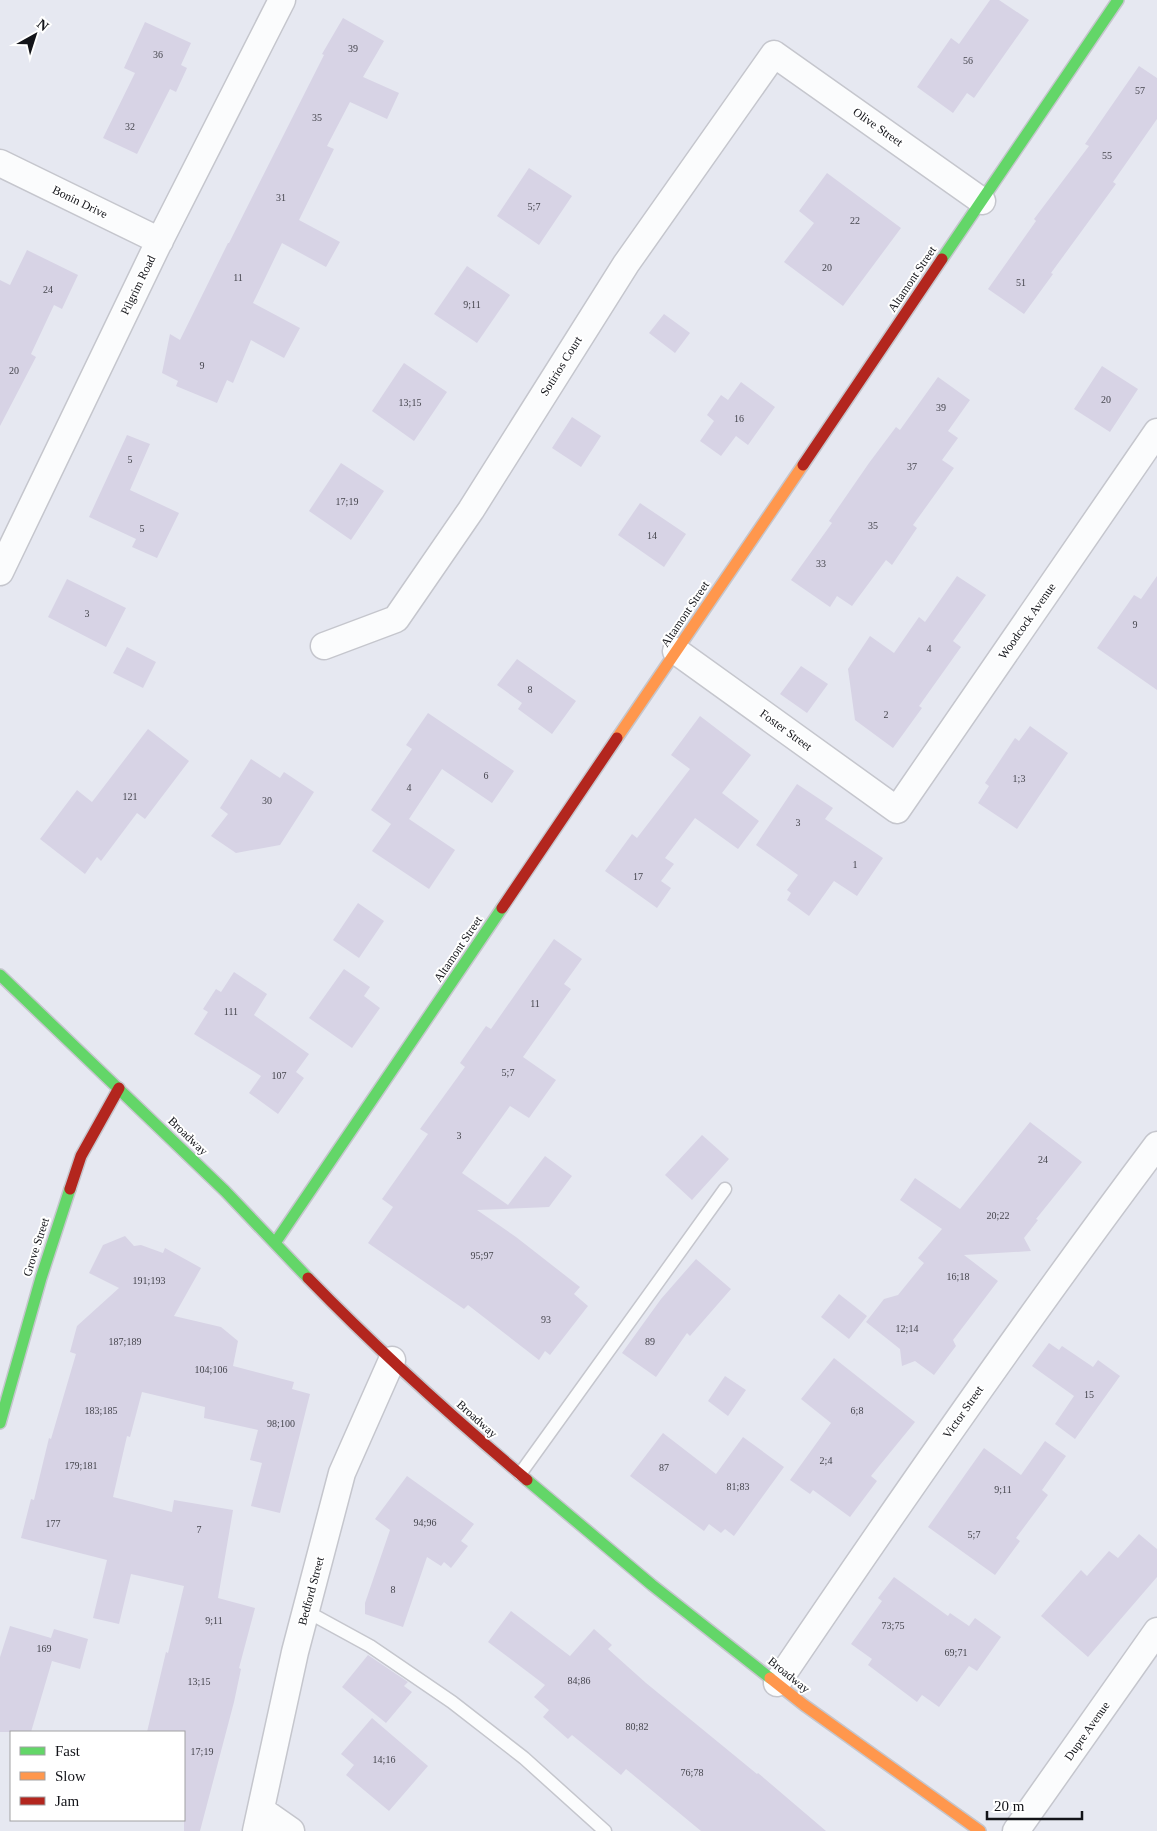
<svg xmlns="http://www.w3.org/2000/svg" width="1157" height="1831" font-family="Georgia,serif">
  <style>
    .building { fill: #d7d3e5 }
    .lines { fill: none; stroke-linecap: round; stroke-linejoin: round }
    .lane-casing { stroke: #c5c6cd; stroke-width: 15 }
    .street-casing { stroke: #c5c6cd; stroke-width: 29 }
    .fast-casing { stroke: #c5c6cd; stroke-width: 14 }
    .slow-casing { stroke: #c5c6cd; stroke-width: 14 }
    .jam-casing { stroke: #c5c6cd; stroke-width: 14 }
    .lane { stroke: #fbfcfd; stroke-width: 12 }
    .street { stroke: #fbfcfd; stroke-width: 26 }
    .fast { stroke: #63d668; stroke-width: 11 }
    .slow { stroke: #ff974d; stroke-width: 11 }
    .jam { stroke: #b3261e; stroke-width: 11 }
    .labels { text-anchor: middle; stroke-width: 4; stroke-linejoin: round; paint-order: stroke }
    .number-label { font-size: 10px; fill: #46464e }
    .street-label { font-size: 12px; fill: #131419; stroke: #fff }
  </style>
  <rect width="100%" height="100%" fill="#e6e8f1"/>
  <!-- building -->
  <path class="building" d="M 990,0 L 999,0 L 1029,20 L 974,98 L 967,93 L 953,113 L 917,87 L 951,38 L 959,44 Z
    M 343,18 L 384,41 L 363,77 L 399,93 L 387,119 L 350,102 L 327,146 L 334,149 L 299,220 L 340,242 L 326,267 L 282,243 L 253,303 L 300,328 L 284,358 L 251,340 L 233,383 L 227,380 L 217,403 L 176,386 L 178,381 L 162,373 L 170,334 L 180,340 L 228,243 L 229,243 L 324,55 L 322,54 Z
    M 145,22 L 191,43 L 181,65 L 187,68 L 176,92 L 170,89 L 137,154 L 103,138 L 135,73 L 124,68 Z
    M 1139,66 L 1157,78 L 1157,119 L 1113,182 L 1116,184 L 1051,273 L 1053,274 L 1024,314 L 988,289 L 1036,221 L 1034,219 L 1089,146 L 1085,144 Z
    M 529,168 L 572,196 L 539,245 L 497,216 Z
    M 827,173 L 901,228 L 843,306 L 784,262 L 814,223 L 799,211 Z
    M 27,250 L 78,275 L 62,309 L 54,305 L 31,354 L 36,357 L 0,426 L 0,280 L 10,285 Z
    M 467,266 L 510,295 L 477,343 L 434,314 Z
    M 664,314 L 690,333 L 675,353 L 649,333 Z
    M 404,363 L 447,392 L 414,441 L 372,411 Z
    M 1102,366 L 1138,389 L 1110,432 L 1074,409 Z
    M 938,377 L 970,400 L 948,431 L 958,438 L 942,460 L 954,468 L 913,525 L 917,528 L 892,565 L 886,560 L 852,606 L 837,596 L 830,607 L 791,580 L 832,523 L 829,521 L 869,463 L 896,427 L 900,430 Z
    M 741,382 L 775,407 L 748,445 L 736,436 L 721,456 L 700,441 L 714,421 L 707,415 L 721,395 L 728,400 Z
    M 572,417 L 601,436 L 581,467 L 552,448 Z
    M 127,435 L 150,444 L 130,490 L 179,513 L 157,558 L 132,547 L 136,539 L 89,517 Z
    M 341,463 L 384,491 L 351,540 L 309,511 Z
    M 640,503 L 686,534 L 664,567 L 618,535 Z
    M 957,576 L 986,595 L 953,641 L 961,647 L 919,706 L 922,708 L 893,748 L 855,720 L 848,669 L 870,636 L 894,653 L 919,617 L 925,622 Z
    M 1157,576 L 1157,690 L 1097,648 L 1134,595 L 1141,599 Z
    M 67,579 L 126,608 L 106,647 L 48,617 Z
    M 127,647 L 156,662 L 143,688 L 113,673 Z
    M 517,659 L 576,701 L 552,734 L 518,709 L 522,703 L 497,685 Z
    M 801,666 L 828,684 L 807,713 L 780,694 Z
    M 428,713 L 514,771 L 492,803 L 442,769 L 409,819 L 455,850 L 429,889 L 372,851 L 391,824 L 371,810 L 412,749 L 406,745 Z
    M 700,716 L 751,755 L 722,793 L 759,821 L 738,849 L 695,818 L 665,858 L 674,864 L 661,881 L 671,888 L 657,908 L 605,871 L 632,834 L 637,838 L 690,769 L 671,755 Z
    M 1030,726 L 1068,753 L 1017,829 L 978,803 L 989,786 L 985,783 L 1015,738 L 1019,741 Z
    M 148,729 L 189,761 L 145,819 L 137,813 L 101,861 L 97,857 L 85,874 L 40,839 L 77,790 L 92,802 Z
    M 251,759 L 280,778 L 284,772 L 314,792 L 280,845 L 236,853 L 211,836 L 228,814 L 220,808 Z
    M 797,784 L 833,808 L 825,819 L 883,858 L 857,896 L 834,881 L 809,916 L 787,900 L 791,893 L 787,890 L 798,875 L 756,845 Z
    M 358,903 L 384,921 L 359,958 L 333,940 Z
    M 554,939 L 582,959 L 564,984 L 571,989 L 523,1057 L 556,1080 L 529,1118 L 510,1106 L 462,1173 L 508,1205 L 545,1156 L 572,1176 L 549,1207 L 477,1210 L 516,1237 L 580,1287 L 574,1294 L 588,1306 L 550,1355 L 545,1351 L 539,1360 L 468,1305 L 464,1309 L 368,1243 L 393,1207 L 382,1199 L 428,1134 L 420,1129 L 465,1067 L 460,1063 L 486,1026 L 491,1029 Z
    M 344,969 L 370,987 L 364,996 L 380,1008 L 352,1048 L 309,1018 Z
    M 234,972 L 267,994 L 254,1015 L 309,1054 L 296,1072 L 304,1078 L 278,1114 L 249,1093 L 261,1076 L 194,1034 L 208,1012 L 203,1009 L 216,989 L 221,992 Z
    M 1030,1122 L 1082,1162 L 1036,1219 L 1038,1220 L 1024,1238 L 1031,1251 L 964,1255 L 998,1281 L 953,1340 L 956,1346 L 934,1375 L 915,1361 L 902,1366 L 900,1349 L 866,1322 L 884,1299 L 898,1295 L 924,1263 L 918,1258 L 942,1229 L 900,1200 L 915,1178 L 960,1209 Z
    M 702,1135 L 729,1159 L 692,1200 L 665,1175 Z
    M 125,1236 L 134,1246 L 141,1245 L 163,1253 L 165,1248 L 201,1268 L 174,1316 L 221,1327 L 238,1341 L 233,1366 L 294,1382 L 292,1389 L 310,1394 L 280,1513 L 251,1506 L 262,1463 L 250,1460 L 258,1430 L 204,1418 L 205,1407 L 142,1392 L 130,1437 L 127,1436 L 113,1497 L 172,1512 L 174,1500 L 233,1510 L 218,1598 L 255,1608 L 239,1668 L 241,1669 L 234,1702 L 200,1831 L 184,1831 L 184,1732 L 147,1732 L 166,1652 L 168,1653 L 184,1586 L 131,1574 L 119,1624 L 93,1618 L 107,1560 L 21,1538 L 31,1499 L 34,1500 L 49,1438 L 51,1439 L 76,1354 L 70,1352 L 77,1326 L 119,1288 L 89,1273 L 103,1245 Z
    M 696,1259 L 731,1289 L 690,1336 L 687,1333 L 656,1377 L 622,1353 L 661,1299 Z
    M 839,1294 L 867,1316 L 849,1339 L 821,1317 Z
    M 1049,1343 L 1059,1350 L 1062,1346 L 1093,1367 L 1098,1360 L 1120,1376 L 1075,1439 L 1055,1424 L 1074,1396 L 1032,1366 Z
    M 834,1358 L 915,1422 L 871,1476 L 877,1481 L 850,1517 L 813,1490 L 810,1494 L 790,1480 L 831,1423 L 801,1399 Z
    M 725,1376 L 746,1390 L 728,1416 L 708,1401 Z
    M 663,1433 L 716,1474 L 743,1437 L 784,1467 L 734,1536 L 725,1529 L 721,1533 L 709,1524 L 704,1531 L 630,1476 Z
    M 1045,1441 L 1066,1456 L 1042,1490 L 1048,1495 L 1016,1538 L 1020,1541 L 995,1575 L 928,1527 L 984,1448 L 1021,1475 Z
    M 407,1476 L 474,1524 L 461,1541 L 468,1546 L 451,1568 L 444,1562 L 441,1566 L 427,1557 L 403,1627 L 365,1614 L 365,1603 L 390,1530 L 375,1519 Z
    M 1139,1534 L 1157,1549 L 1157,1577 L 1088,1657 L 1041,1616 L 1081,1570 L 1087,1576 L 1109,1551 L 1118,1558 Z
    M 894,1577 L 948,1616 L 950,1613 L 969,1626 L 975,1618 L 1001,1637 L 977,1671 L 969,1666 L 939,1707 L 922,1695 L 917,1702 L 868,1665 L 872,1659 L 851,1644 L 882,1601 L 878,1598 Z
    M 511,1611 L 570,1656 L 594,1629 L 612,1645 L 608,1649 L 646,1683 L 757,1774 L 758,1773 L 826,1831 L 701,1831 L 626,1769 L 621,1775 L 572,1735 L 568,1739 L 543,1717 L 549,1710 L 534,1697 L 545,1685 L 488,1642 Z
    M 10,1626 L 51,1638 L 54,1629 L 88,1639 L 80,1669 L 52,1661 L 31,1732 L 0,1732 L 0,1657 Z
    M 368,1655 L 408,1682 L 404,1686 L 412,1692 L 386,1723 L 342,1687 Z
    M 372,1718 L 428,1766 L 389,1811 L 346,1775 L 354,1765 L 341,1754 Z"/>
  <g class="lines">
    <defs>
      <path id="lane" d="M 520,1474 L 725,1189
        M 306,1611 L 370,1646 L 452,1702 L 524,1758 L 605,1831"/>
      <path id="street" d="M 0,163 L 160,241
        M 0,572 L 157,246 L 282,0
        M 324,646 L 396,619 L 471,510 L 626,264 L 774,54 L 982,201
        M 676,651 L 897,810 L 1157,432
        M 777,1683 C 900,1501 1025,1321 1157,1145
        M 261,1810 L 291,1831
        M 256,1831 L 295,1652 L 342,1473 L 392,1360
        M 1016,1831 L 1157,1631"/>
      <path id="fast" d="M 942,259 L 1118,0
        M 0,975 L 225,1191 L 308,1278
        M 275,1243 L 502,908
        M 0,1423 L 41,1278 L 70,1189
        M 527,1480 L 652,1585 L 770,1678"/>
      <path id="slow" d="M 617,738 L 803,465
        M 770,1678 L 804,1705 L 980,1831"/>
      <path id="jam" d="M 803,465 L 942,259
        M 502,908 L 617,738
        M 70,1189 L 81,1156 L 119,1088
        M 308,1278 C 377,1349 451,1416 527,1480"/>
    </defs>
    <!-- lane casing -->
    <use href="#lane" class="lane-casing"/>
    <!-- street casing -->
    <use href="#street" class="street-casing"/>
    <!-- fast casing -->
    <use href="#fast" class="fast-casing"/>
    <!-- slow casing -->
    <use href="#slow" class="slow-casing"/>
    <!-- jam casing -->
    <use href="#jam" class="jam-casing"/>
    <!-- lane -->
    <use href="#lane" class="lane"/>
    <!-- street -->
    <use href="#street" class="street"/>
    <!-- fast -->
    <use href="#fast" class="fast"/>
    <!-- slow -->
    <use href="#slow" class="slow"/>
    <!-- jam -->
    <use href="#jam" class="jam"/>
  </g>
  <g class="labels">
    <!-- number labels -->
    <g class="number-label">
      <text x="353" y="52">39</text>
      <text x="158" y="58">36</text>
      <text x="968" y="64">56</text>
      <text x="1140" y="94">57</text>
      <text x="317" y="121">35</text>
      <text x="130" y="130">32</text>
      <text x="1107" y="159">55</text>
      <text x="281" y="201">31</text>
      <text x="534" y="210">5;7</text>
      <text x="855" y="224">22</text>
      <text x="827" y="271">20</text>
      <text x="238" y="281">11</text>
      <text x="1021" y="286">51</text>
      <text x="48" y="293">24</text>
      <text x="472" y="308">9;11</text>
      <text x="202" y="369">9</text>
      <text x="14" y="374">20</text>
      <text x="1106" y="403">20</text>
      <text x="410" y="406">13;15</text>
      <text x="941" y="411">39</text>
      <text x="739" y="422">16</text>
      <text x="130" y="463">5</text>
      <text x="912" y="470">37</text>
      <text x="347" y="505">17;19</text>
      <text x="873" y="529">35</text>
      <text x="142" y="532">5</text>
      <text x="652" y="539">14</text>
      <text x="821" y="567">33</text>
      <text x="87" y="617">3</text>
      <text x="1135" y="628">9</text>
      <text x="929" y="652">4</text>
      <text x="530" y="693">8</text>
      <text x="886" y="718">2</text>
      <text x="486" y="779">6</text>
      <text x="1019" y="782">1;3</text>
      <text x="409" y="791">4</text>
      <text x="130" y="800">121</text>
      <text x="267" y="804">30</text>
      <text x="798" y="826">3</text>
      <text x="855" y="868">1</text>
      <text x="638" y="880">17</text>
      <text x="535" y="1007">11</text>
      <text x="231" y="1015">111</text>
      <text x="508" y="1076">5;7</text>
      <text x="279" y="1079">107</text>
      <text x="459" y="1139">3</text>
      <text x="1043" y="1163">24</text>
      <text x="998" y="1219">20;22</text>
      <text x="482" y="1259">95;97</text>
      <text x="958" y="1280">16;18</text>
      <text x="149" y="1284">191;193</text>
      <text x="546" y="1323">93</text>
      <text x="907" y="1332">12;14</text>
      <text x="125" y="1345">187;189</text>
      <text x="650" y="1345">89</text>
      <text x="211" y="1373">104;106</text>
      <text x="1089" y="1398">15</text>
      <text x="101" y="1414">183;185</text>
      <text x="857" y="1414">6;8</text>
      <text x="281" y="1427">98;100</text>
      <text x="826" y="1464">2;4</text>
      <text x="81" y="1469">179;181</text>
      <text x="664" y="1471">87</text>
      <text x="738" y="1490">81;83</text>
      <text x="1003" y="1493">9;11</text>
      <text x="425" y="1526">94;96</text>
      <text x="53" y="1527">177</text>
      <text x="199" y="1533">7</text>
      <text x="974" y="1538">5;7</text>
      <text x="393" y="1593">8</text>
      <text x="214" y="1624">9;11</text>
      <text x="893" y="1629">73;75</text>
      <text x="44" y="1652">169</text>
      <text x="956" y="1656">69;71</text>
      <text x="579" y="1684">84;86</text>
      <text x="199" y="1685">13;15</text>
      <text x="637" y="1730">80;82</text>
      <text x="202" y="1755">17;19</text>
      <text x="384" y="1763">14;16</text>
      <text x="692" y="1776">76;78</text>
    </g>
    <!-- street labels -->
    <g class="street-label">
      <text transform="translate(878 127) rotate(35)" y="4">Olive Street</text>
      <text transform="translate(80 202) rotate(26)" y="4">Bonin Drive</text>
      <text transform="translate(912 279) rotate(-56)" y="4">Altamont Street</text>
      <text transform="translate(138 285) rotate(-64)" y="4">Pilgrim Road</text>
      <text transform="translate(561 366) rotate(-58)" y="4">Sotirios Court</text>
      <text transform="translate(685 614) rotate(-56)" y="4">Altamont Street</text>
      <text transform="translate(1027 621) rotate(-55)" y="4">Woodcock Avenue</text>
      <text transform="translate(786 730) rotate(36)" y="4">Foster Street</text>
      <text transform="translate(458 949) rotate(-56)" y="4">Altamont Street</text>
      <text transform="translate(188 1136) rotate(44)" y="4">Broadway</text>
      <text transform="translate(36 1247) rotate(-72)" y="4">Grove Street</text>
      <text transform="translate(963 1412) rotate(-55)" y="4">Victor Street</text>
      <text transform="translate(477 1419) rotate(42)" y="4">Broadway</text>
      <text transform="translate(311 1591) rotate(-75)" y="4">Bedford Street</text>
      <text transform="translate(789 1675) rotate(39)" y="4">Broadway</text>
      <text transform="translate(1087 1731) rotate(-55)" y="4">Dupre Avenue</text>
    </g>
  </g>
  <!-- legend -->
  <rect x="10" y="1731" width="175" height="90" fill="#ffffff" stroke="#a1a1a3"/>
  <rect x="20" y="1747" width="25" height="8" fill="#63d668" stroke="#a1a1a3"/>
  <text x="55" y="1756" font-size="15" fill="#131419">Fast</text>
  <rect x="20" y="1772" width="25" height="8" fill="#ff974d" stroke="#a1a1a3"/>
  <text x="55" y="1781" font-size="15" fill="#131419">Slow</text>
  <rect x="20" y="1797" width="25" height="8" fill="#b3261e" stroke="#a1a1a3"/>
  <text x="55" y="1806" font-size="15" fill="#131419">Jam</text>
  <!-- north arrow -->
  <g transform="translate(35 35) rotate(39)" stroke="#ffffff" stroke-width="4" paint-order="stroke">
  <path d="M0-4L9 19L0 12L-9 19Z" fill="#131419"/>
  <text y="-8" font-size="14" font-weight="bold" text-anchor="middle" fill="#131419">N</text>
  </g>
  <!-- scale -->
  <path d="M987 1811v8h95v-8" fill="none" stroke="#131419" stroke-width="2.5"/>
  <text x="994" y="1811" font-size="15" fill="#131419" stroke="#ffffff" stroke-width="4" paint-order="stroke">20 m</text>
</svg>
